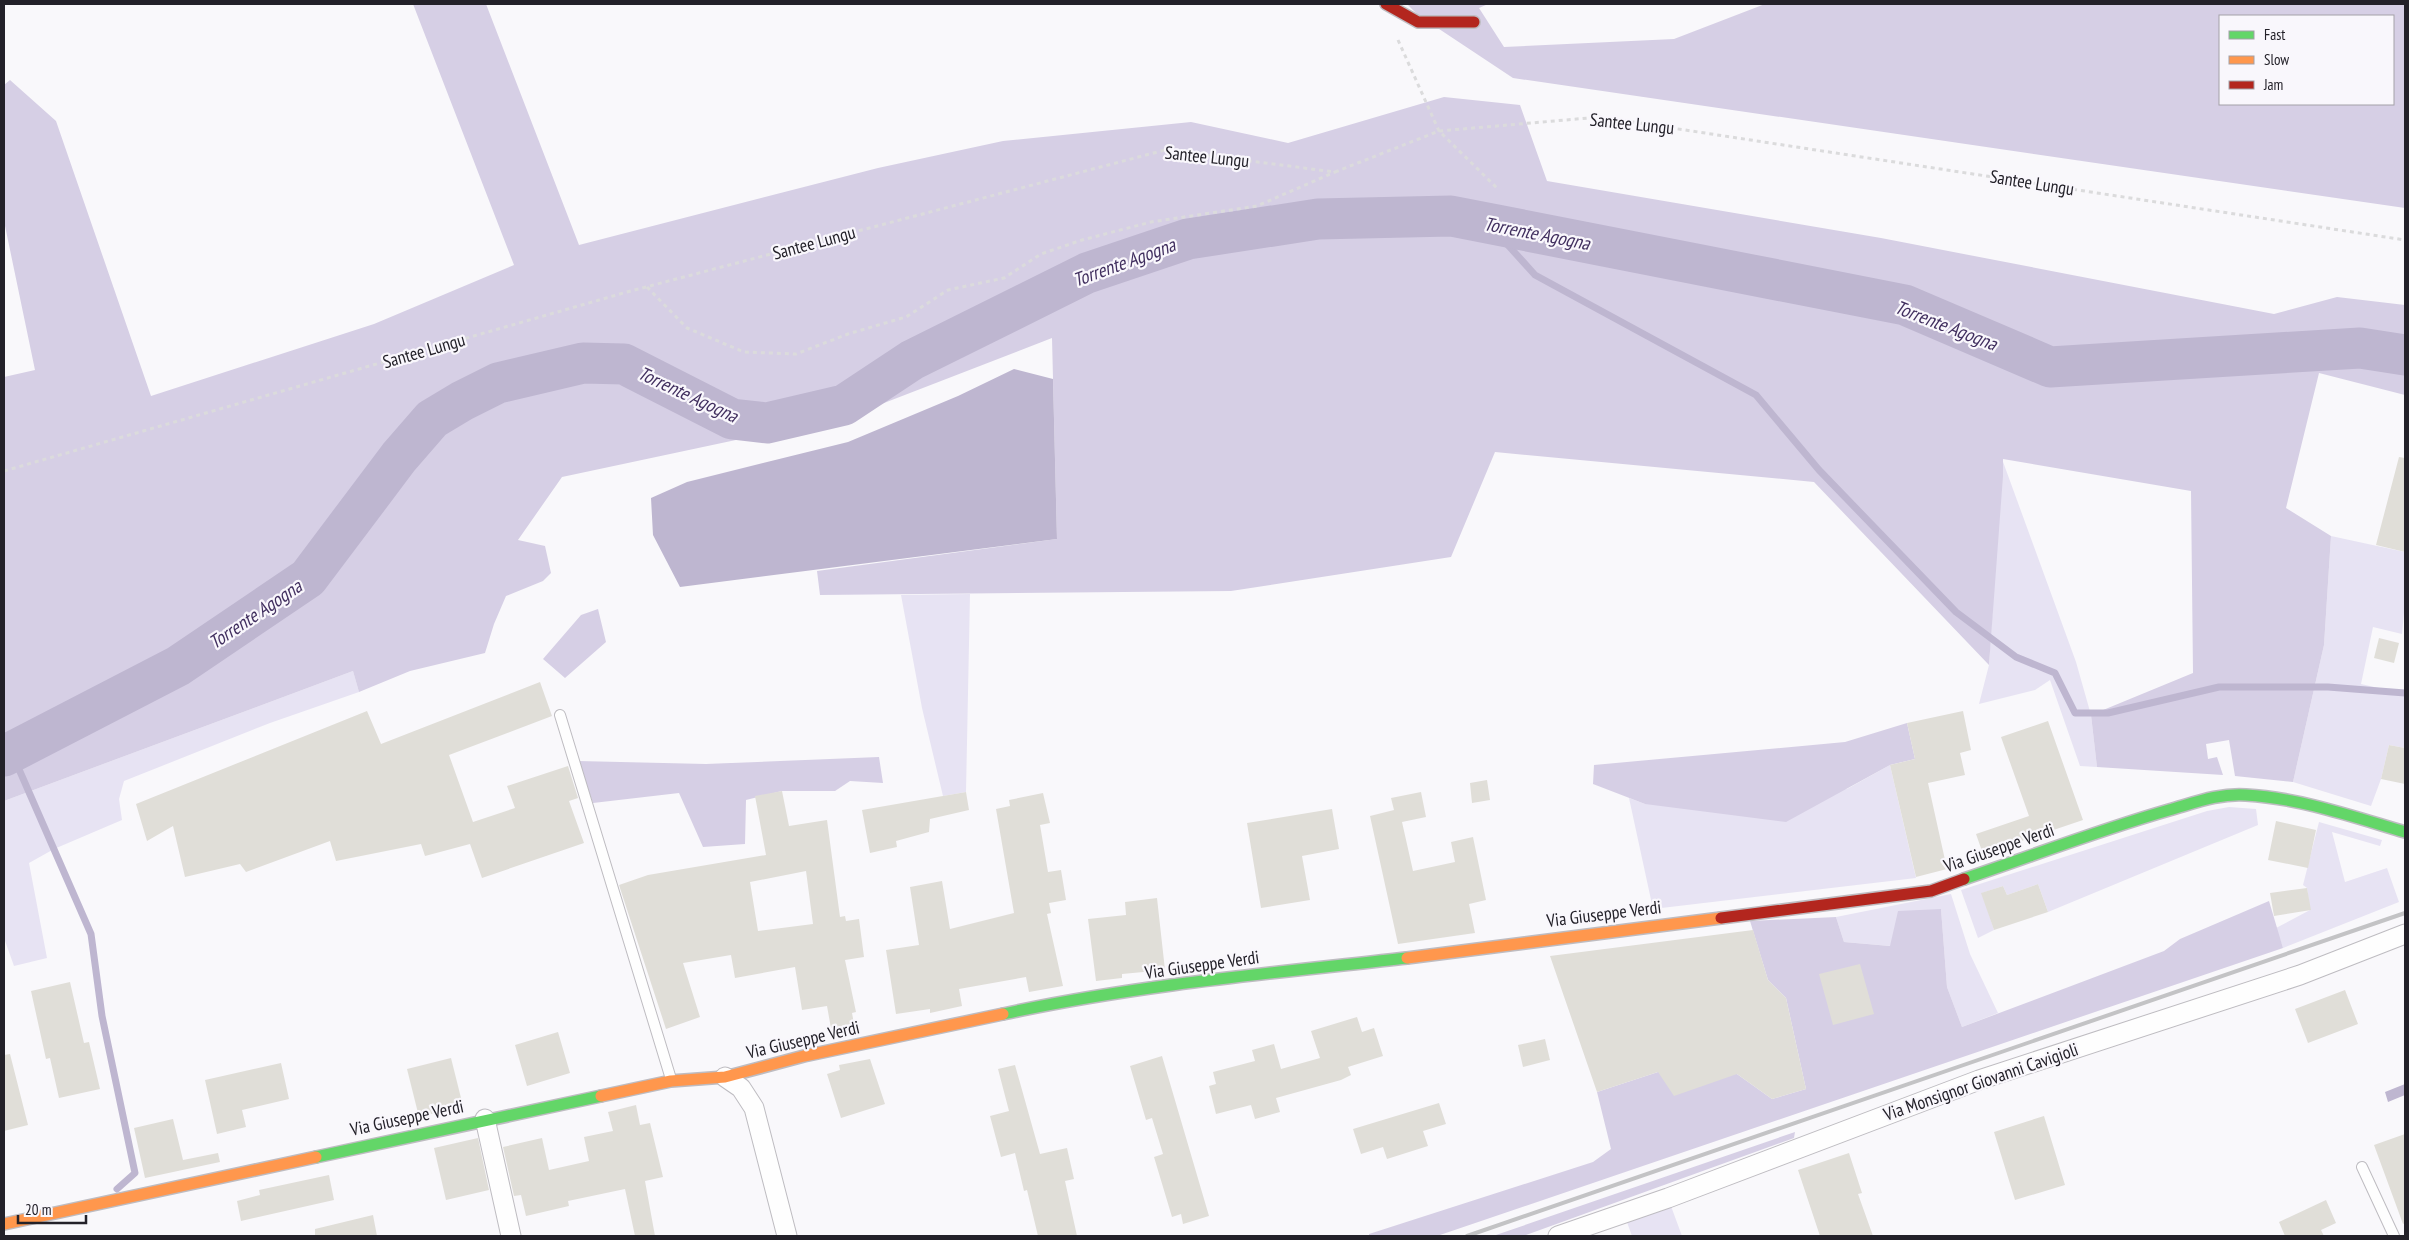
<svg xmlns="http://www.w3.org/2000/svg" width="2409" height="1240" font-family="'PT Sans Narrow',sans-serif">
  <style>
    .green { fill: #e7e3f3 }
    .forest { fill: #d6cfe5; fill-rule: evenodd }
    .water { fill: #beb6d0 }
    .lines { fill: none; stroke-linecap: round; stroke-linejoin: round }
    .stream { stroke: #beb6d0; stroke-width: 7 }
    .river { stroke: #beb6d0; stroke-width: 41 }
    .building { fill: #e0ded8; fill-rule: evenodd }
    .lane-casing { stroke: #bebcc1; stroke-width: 12 }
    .street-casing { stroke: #bebcc1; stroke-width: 21 }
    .fast-casing { stroke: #bebcc1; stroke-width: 14 }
    .slow-casing { stroke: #bebcc1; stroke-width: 14 }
    .jam-casing { stroke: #bebcc1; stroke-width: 14 }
    .path { stroke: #dbdbdc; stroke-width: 3; stroke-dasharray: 4 4; stroke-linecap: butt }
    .lane { stroke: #fefefe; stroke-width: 10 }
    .street { stroke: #fefefe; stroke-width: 19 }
    .fast { stroke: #63d668; stroke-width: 11 }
    .slow { stroke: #ff974d; stroke-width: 11 }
    .jam { stroke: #b3261e; stroke-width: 11 }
    .rail { stroke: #c3c3c5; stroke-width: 4 }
    .labels { text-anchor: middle; stroke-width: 4.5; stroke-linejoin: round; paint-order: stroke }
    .street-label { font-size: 18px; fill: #232129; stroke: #f9f7fc }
    .water-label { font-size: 19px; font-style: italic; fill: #412f5f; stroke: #f9f7fc }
  </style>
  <rect width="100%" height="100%" fill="#f9f8fb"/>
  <!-- green -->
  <path class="green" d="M 2002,459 L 2076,662 L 2091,715 L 2097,767 L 2080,766 L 2050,680 L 2035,690 L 1979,704 L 1989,665 Z
    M 2331,536 L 2405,552 L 2405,602 L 2402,634 L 2373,627 L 2361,684 L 2405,694 L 2405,748 L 2389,745 L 2381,779 L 2371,806 L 2293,782 L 2324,645 Z
    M 970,594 L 966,792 L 943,796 L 922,708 L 901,595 Z
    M 353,671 L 359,692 L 270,723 L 124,781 L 119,799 L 122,820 L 54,849 L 29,863 L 47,958 L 14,966 L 4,938 L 4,801 Z
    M 1890,765 L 1916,878 L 1653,909 L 1629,798 L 1645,804 L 1847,789 Z
    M 2229,807 L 2256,809 L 2258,825 L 2048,912 L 2038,884 L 2007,895 L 2003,886 L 1982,893 L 1994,930 L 1978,938 L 1961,890 L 2207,811 Z
    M 2319,822 L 2382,840 L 2380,846 L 2332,832 L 2345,882 L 2387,868 L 2399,902 L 2283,948 L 2276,928 L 2310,910 L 2307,888 L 2303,885 Z
    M 1951,894 L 1970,954 L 1998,1013 L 1962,1027 L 1947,987 L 1941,909 L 1891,946 L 1844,942 L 1836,917 Z
    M 1668,1198 L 1682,1236 L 1632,1236 L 1624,1214 Z"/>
  <!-- forest -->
  <path class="forest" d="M 413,4 L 486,4 L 579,245 L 878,168 L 1003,141 L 1191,122 L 1288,143 L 1444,97 L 1520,105 L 1547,181 L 1881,238 L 2274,314 L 2337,297 L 2405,305 L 2405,395 L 2319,373 L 2286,508 L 2331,536 L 2324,645 L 2293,782 L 2235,776 L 2229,740 L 2206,744 L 2208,759 L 2217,757 L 2223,775 L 2097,767 L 2091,715 L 2193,673 L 2191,491 L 2003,459 L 2003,476 L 1989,665 L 1814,482 L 1495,452 L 1451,557 L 1231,591 L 820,595 L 817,571 L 1057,539 L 1052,338 L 853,415 L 562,477 L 518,540 L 545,546 L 551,573 L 543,581 L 506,596 L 494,624 L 485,653 L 410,671 L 359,692 L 353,671 L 4,801 L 4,377 L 35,370 L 4,221 L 4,85 L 10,80 L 56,121 L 151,396 L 374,324 L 514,265 Z
    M 1407,4 L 1488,4 L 1479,8 L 1504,47 L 1674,39 L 1765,4 L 2405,4 L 2405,208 L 1513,78 L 1418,15 ZM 2220,16 L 2393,16 L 2393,104 L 2220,104 Z
    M 598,609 L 606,642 L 565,678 L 543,659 L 581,615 Z
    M 1907,723 L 1915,759 L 1890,765 L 1786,822 L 1645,804 L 1593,784 L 1594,765 L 1845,742 Z
    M 879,757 L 883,783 L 850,781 L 835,791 L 782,791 L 746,800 L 745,844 L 703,847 L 679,793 L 593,803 L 578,761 L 706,764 Z
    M 2269,901 L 2283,948 L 1437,1236 L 1369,1236 L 1369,1234 L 1593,1162 L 1611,1149 L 1597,1092 L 1658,1072 L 1737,1074 L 1772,1099 L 1806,1089 L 1786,998 L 1768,980 L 1750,921 L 1836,917 L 1844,942 L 1890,946 L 1898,911 L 1941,909 L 1947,987 L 1962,1027 L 2164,951 L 2180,939 Z
    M 1795,1132 L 1794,1138 L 1523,1236 L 1493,1236 Z"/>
  <!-- water -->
  <path class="water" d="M 1014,369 L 1053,379 L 1057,539 L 680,587 L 653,535 L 651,498 L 687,482 L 848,442 L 958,396 Z
    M 2405,1084 L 2405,1095 L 2388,1102 L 2385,1092 Z"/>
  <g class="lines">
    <!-- stream -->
    <path class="stream" d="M 1488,223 L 1535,275 L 1756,395 L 1819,470 L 1956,612 L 2016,657 L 2055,673 L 2075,713 L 2108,713 L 2219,687 L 2328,687 L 2405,693
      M 11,751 L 91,934 L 102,1016 L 135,1173 L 117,1189"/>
    <!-- river -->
    <path class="river" d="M 4,756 L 178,666 L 308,578 L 399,457 L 432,419 L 462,401 L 498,383 L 583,363 L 624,364 L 732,419 L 767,423 L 844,405 L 912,360 L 1087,273 L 1188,239 L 1318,219 L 1451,216 L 1905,305 L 2050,367 L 2360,348 L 2405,355"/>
  </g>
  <!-- building -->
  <path class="building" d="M 2399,457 L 2405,458 L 2405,552 L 2376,545 Z
    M 2379,638 L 2399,643 L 2394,663 L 2374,658 Z
    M 540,682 L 552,716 L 449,755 L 473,822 L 515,808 L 507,786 L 568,766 L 578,798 L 569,801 L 584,843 L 482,878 L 470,844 L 425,856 L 421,844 L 336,861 L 330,841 L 246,872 L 240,864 L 185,877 L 173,826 L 147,841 L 136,804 L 367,711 L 381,744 Z
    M 1963,711 L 1971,750 L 1960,753 L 1965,775 L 1928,783 L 1947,869 L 1916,877 L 1890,765 L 1915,759 L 1907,723 Z
    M 2048,721 L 2083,820 L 1983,854 L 1976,834 L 2029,816 L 2001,737 Z
    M 2389,745 L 2405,748 L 2405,784 L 2381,779 Z
    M 1487,780 L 1490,800 L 1472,803 L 1470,783 Z
    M 782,791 L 789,826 L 827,820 L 840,917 L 845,916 L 846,921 L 859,919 L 864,957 L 845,960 L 856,1012 L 852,1013 L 855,1029 L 832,1034 L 827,1006 L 802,1010 L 795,967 L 735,978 L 731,955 L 683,963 L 700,1017 L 666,1029 L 619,885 L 648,875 L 766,855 L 755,796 ZM 806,871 L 813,924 L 758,931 L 750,882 Z
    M 966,792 L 969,810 L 930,819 L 929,832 L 896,841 L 897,847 L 870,853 L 862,810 Z
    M 1421,792 L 1426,817 L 1402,822 L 1413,871 L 1455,862 L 1451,842 L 1473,837 L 1486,900 L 1469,904 L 1475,933 L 1398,944 L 1370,816 L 1394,810 L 1391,798 Z
    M 1043,793 L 1050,823 L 1040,825 L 1048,872 L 1061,870 L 1066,900 L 1049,903 L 1051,913 L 1047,914 L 1063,986 L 1029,992 L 1026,977 L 959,989 L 962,1006 L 930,1013 L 930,1009 L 896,1014 L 886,950 L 919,945 L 910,887 L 942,881 L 950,929 L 1014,913 L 996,809 L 1010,806 L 1009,800 Z
    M 1332,809 L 1339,849 L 1302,856 L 1310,900 L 1261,908 L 1247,823 Z
    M 2276,821 L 2316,830 L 2308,868 L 2268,860 Z
    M 2038,884 L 2048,912 L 1994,930 L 1981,893 L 2003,886 L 2007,895 Z
    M 2307,888 L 2311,910 L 2274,916 L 2270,893 Z
    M 1157,898 L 1165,970 L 1122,974 L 1122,978 L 1096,981 L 1088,919 L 1126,915 L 1125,902 Z
    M 1753,930 L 1768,980 L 1786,998 L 1806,1089 L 1772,1099 L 1737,1074 L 1674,1096 L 1658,1072 L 1597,1092 L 1550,956 Z
    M 1860,964 L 1874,1014 L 1833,1025 L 1819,974 Z
    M 70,982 L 84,1043 L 89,1042 L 100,1089 L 59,1098 L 50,1058 L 46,1059 L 31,991 Z
    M 2345,990 L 2358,1024 L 2308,1043 L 2295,1009 Z
    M 1357,1017 L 1362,1032 L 1374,1028 L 1383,1056 L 1348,1067 L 1351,1075 L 1341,1080 L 1276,1098 L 1280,1112 L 1255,1119 L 1251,1105 L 1216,1114 L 1209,1086 L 1216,1084 L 1213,1072 L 1255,1061 L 1252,1050 L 1274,1044 L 1281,1069 L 1320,1058 L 1311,1031 Z
    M 558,1032 L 570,1073 L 527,1086 L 515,1045 Z
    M 1545,1039 L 1550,1060 L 1523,1067 L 1518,1045 Z
    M 10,1054 L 28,1125 L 4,1131 L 4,1055 Z
    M 1162,1056 L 1209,1216 L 1183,1224 L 1181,1214 L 1172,1217 L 1154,1157 L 1163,1154 L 1152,1118 L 1146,1120 L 1130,1066 Z
    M 451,1058 L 463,1106 L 419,1117 L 407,1069 Z
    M 870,1059 L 885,1104 L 841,1118 L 827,1074 L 840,1070 L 839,1065 Z
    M 281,1063 L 289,1099 L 242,1110 L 246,1127 L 217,1134 L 205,1080 Z
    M 1015,1065 L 1040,1154 L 1067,1148 L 1074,1179 L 1065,1181 L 1077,1236 L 1038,1236 L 1027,1190 L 1024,1191 L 1015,1153 L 1001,1157 L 990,1116 L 1009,1111 L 998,1069 Z
    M 1439,1103 L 1446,1124 L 1423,1131 L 1428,1146 L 1387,1159 L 1383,1147 L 1361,1154 L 1353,1129 Z
    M 636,1105 L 640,1125 L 650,1123 L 663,1177 L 645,1181 L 655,1236 L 635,1236 L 625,1189 L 568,1201 L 569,1206 L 526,1216 L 521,1195 L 514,1196 L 503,1147 L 542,1138 L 549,1170 L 589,1161 L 584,1137 L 613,1131 L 608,1112 Z
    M 2044,1116 L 2065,1185 L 2015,1200 L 1994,1132 Z
    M 173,1119 L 183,1160 L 218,1153 L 220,1162 L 145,1178 L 134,1128 Z
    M 2405,1134 L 2405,1223 L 2403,1224 L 2374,1145 Z
    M 478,1138 L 489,1190 L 446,1200 L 434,1148 Z
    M 1849,1153 L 1862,1193 L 1858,1194 L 1873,1236 L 1820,1236 L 1798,1170 Z
    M 329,1175 L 334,1200 L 241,1221 L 237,1201 L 260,1195 L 259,1190 Z
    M 2326,1200 L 2336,1223 L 2321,1230 L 2324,1236 L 2285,1236 L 2279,1222 Z
    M 373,1215 L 377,1236 L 315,1236 L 315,1229 Z"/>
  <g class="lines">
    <defs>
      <path id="lane" d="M 560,715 L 671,1079
        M 2362,1167 L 2394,1236"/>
      <path id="street" d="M 725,1077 L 741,1088 L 754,1108 L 787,1236
        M 485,1119 L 511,1236
        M 1558,1236 L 1668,1198 L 1979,1080 L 2300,975 L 2405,934"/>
      <path id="fast" d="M 1964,879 C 2032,856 2099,830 2169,810 C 2194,803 2219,793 2246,795 C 2300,798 2354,817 2405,832
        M 1003,1014 C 1136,985 1272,973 1407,958
        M 316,1157 L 601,1096"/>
      <path id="slow" d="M 1407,958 L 1721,918
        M 601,1096 L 671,1081 L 725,1077 L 804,1056 L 1003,1014
        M 4,1224 L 316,1157"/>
      <path id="jam" d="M 1386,4 L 1418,22 L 1474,22
        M 1721,918 L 1931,891 L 1964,879"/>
    </defs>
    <!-- lane casing -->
    <use href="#lane" class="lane-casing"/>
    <!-- street casing -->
    <use href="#street" class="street-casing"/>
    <!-- fast casing -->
    <use href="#fast" class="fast-casing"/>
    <!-- slow casing -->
    <use href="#slow" class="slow-casing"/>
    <!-- jam casing -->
    <use href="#jam" class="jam-casing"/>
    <!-- path -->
    <path class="path" d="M 1398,40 L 1439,131 L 1499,190
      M 647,287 L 687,328 L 744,352 L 796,354 L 848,334 L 906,317 L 948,290 L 1004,278 L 1041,254 L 1082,240 L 1151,222 L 1257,206 L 1335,172
      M 4,471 L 627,292 L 1165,150 L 1335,172 L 1439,131 L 1600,117 L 2405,240"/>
    <!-- lane -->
    <use href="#lane" class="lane"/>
    <!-- street -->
    <use href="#street" class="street"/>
    <!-- fast -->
    <use href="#fast" class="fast"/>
    <!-- slow -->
    <use href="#slow" class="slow"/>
    <!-- jam -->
    <use href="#jam" class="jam"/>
    <!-- rail -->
    <path class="rail" d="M 1467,1236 L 2405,913"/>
  </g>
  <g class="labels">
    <!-- street labels -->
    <g class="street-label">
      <text transform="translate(1632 124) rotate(6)" y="6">Santee Lungu</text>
      <text transform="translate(1207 157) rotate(6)" y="6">Santee Lungu</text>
      <text transform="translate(2032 183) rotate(9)" y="6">Santee Lungu</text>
      <text transform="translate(814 243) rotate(-15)" y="6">Santee Lungu</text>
      <text transform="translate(424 351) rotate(-16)" y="6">Santee Lungu</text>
      <text transform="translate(1999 848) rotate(-19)" y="6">Via Giuseppe Verdi</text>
      <text transform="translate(1604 914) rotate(-7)" y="6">Via Giuseppe Verdi</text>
      <text transform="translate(1202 965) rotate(-8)" y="6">Via Giuseppe Verdi</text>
      <text transform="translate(803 1040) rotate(-13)" y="6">Via Giuseppe Verdi</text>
      <text transform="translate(1981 1082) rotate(-19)" y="6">Via Monsignor Giovanni Cavigioli</text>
      <text transform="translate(407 1118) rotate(-12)" y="6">Via Giuseppe Verdi</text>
    </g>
    <!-- water labels -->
    <g class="water-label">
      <text transform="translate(1537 233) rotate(11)" y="7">Torrente Agogna</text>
      <text transform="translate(1124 262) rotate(-20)" y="7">Torrente Agogna</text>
      <text transform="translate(1946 325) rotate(21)" y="7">Torrente Agogna</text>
      <text transform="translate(688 394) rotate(25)" y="7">Torrente Agogna</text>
      <text transform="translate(255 614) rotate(-34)" y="7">Torrente Agogna</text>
    </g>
  </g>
  <!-- border -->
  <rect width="2409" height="1240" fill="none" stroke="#232129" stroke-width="10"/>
  <!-- legend -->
  <rect x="2219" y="15" width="175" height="90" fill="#f9f7fc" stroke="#a3a1a8"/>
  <rect x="2229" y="31" width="25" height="8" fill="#63d668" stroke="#a3a1a8"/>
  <text x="2264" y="40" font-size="15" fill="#232129">Fast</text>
  <rect x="2229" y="56" width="25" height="8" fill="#ff974d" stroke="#a3a1a8"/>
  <text x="2264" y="65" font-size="15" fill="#232129">Slow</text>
  <rect x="2229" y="81" width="25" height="8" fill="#b3261e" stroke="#a3a1a8"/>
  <text x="2264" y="90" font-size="15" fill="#232129">Jam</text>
  <!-- scale -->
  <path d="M18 1215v8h68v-8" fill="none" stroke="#232129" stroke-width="2.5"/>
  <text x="25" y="1215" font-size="15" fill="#232129" stroke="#f9f7fc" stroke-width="4" paint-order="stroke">20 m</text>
</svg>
